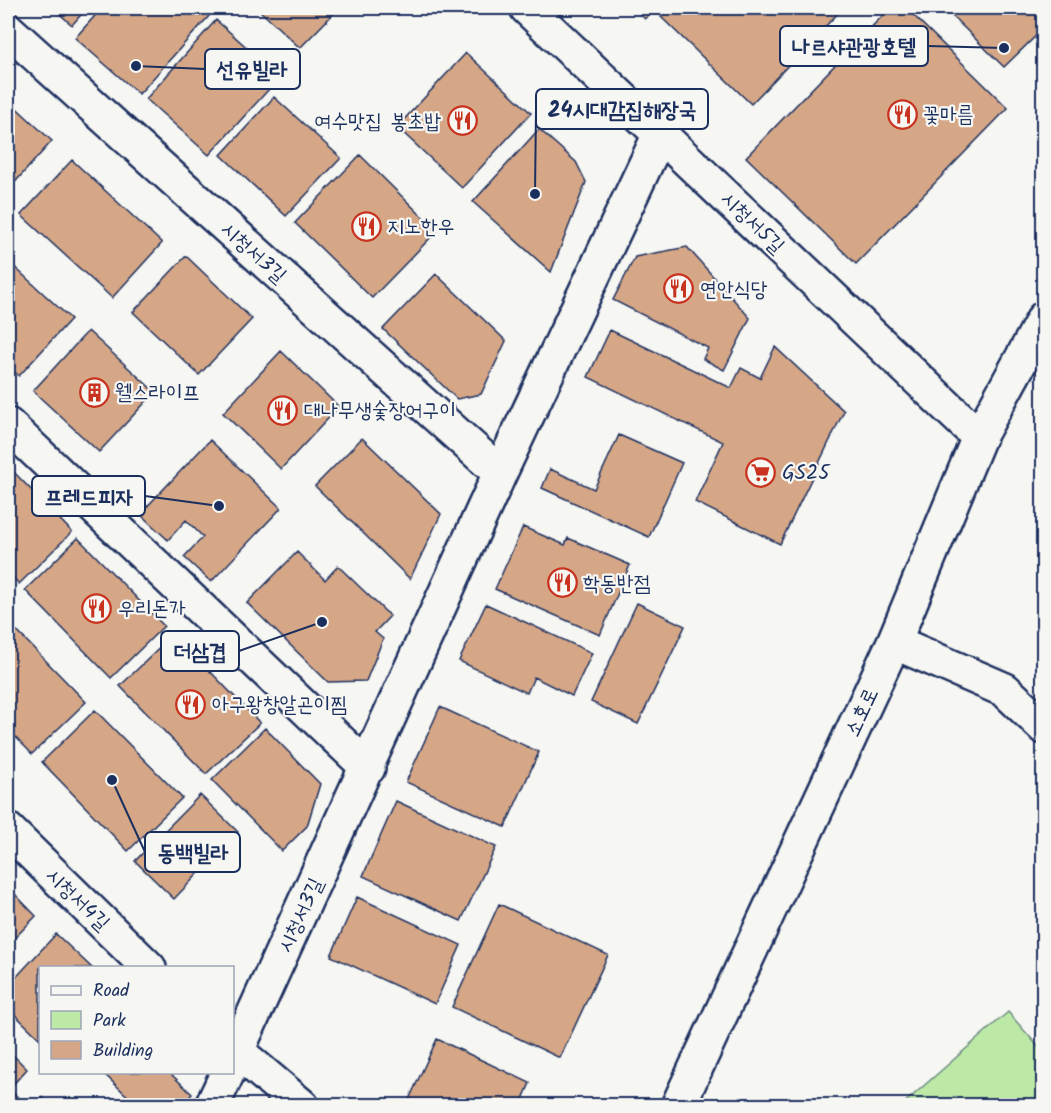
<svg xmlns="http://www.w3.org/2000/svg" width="1051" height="1113" font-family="Kalam,'Poor Story',sans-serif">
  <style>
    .green { fill: #bde9a7; stroke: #6c8c82; stroke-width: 1.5 }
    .building { fill: #d5a787; stroke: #1b2f5e; stroke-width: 1.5 }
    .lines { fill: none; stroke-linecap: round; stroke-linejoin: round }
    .minor-casing { stroke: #1b2f5e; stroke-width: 38 }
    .minor { stroke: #f6f6f2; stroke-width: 33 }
    .labels { text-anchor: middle; stroke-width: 4.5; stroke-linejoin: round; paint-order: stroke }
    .poi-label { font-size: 21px; fill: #1b2f5e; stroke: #f6f6f2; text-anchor: start }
    .street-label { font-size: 21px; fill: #1b2f5e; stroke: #f6f6f2 }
    .leader { fill: none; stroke: #1b2f5e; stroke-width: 2 }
    .callout-dot { fill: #1b2f5e; stroke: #f6f6f2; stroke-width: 2 }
    .callout { fill: #f6f6f2; stroke: #1b2f5e; stroke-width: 2 }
    .callout-label { font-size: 22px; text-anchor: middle; font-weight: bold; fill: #1b2f5e }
  </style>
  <rect width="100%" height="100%" fill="#f6f6f2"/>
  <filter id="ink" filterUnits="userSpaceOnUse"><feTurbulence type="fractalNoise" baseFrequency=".0167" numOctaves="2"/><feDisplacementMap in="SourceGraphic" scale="12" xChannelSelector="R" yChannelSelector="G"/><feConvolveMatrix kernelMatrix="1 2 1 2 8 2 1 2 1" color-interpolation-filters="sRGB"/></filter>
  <g filter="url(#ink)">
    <!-- green -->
    <path class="green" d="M 1008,1012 L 1043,1052 L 1043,1105 L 902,1105 Z"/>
    <!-- building -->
    <path class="building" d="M 53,8 L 87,8 L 72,25 Z
      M 102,8 L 199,8 L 209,16 L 139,94 L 75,38 Z
      M 257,8 L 339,8 L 300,48 Z
      M 633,8 L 655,8 L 645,19 Z
      M 670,8 L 843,8 L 751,104 L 661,17 Z
      M 890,8 L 906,8 L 1008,108 L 856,264 L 746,157 Z
      M 944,8 L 1044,8 L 1044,28 L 1004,67 Z
      M 216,20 L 280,77 L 209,155 L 146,99 Z
      M 466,53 L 531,113 L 462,188 L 397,127 Z
      M 274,97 L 341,158 L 286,216 L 221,155 Z
      M 8,100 L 52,141 L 8,190 Z
      M 539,129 L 576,162 L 586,182 L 551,272 L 473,202 Z
      M 360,155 L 437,231 L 372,298 L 295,223 Z
      M 72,160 L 162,243 L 112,298 L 21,215 Z
      M 687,247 L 750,318 L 724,370 L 703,359 L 708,348 L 613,300 L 635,257 Z
      M 186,256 L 252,319 L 199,375 L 133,312 Z
      M 8,261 L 71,319 L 19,376 L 8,366 Z
      M 436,274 L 506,341 L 481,394 L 457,399 L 383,329 Z
      M 610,330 L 731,388 L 741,368 L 760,378 L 775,347 L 844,411 L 780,544 L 695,502 L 723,442 L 588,377 Z
      M 88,331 L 155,392 L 99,452 L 33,391 Z
      M 281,351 L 339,407 L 281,469 L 223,413 Z
      M 619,435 L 682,463 L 649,537 L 542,488 L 550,469 L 594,489 Z
      M 362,438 L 441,514 L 410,579 L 315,486 Z
      M 210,440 L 281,508 L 211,582 L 184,557 L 203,537 L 186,520 L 168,540 L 140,514 Z
      M 8,466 L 72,532 L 19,584 L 8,572 Z
      M 523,527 L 565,545 L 568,538 L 630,565 L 600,635 L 495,589 Z
      M 78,538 L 164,626 L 111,678 L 25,590 Z
      M 297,552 L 325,580 L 338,566 L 390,616 L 375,632 L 383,639 L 366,681 L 328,682 L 247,603 Z
      M 637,603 L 685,626 L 638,724 L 591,702 Z
      M 486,604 L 592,653 L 572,696 L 534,677 L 527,693 L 459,661 Z
      M 8,622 L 86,702 L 32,754 L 8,729 Z
      M 174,634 L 260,723 L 206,774 L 120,686 Z
      M 440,707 L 539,752 L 505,827 L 406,782 Z
      M 95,710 L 182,798 L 128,851 L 42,762 Z
      M 265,728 L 320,784 L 307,826 L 282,851 L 212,780 Z
      M 200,795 L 238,832 L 174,899 L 135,861 Z
      M 396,801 L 496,847 L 461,921 L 363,876 Z
      M 8,887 L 36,916 L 8,945 Z
      M 357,897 L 461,945 L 435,1004 L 331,956 Z
      M 499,904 L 608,955 L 560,1058 L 452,1007 Z
      M 56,934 L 92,968 L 40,968 L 40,1039 L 8,1008 L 8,986 Z
      M 437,1039 L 530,1083 L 520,1106 L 406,1106 Z
      M 8,1050 L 27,1069 L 9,1089 L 21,1100 L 16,1106 L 8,1106 Z
      M 102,1072 L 175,1072 L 172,1075 L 192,1094 L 181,1106 L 138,1106 Z
      M 42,1097 L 52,1106 L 34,1106 Z"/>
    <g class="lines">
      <defs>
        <path id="minor" d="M 527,8 L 979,437
          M 8,30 L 500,473
          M 8,425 L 368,768
          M 894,642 L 1005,690 L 1044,727
          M 8,830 L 149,968
          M 232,1047 L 302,1106
          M 232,1062 L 500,473 L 660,134
          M 212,1106 L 228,1072
          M 678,1106 L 894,642 L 979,437 L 1044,318"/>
      </defs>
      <!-- minor casing -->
      <use href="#minor" class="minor-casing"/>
      <!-- minor -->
      <use href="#minor" class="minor"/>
    </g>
  </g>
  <!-- icons -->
  <defs>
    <symbol id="restaurant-ring" viewBox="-11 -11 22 22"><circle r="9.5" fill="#f6f6f2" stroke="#c8321e" stroke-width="1.5"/><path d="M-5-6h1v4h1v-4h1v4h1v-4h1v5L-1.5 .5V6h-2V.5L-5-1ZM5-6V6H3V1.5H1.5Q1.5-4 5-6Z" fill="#c8321e"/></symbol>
    <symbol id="building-ring" viewBox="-11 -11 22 22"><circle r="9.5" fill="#f6f6f2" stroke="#c8321e" stroke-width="1.5"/><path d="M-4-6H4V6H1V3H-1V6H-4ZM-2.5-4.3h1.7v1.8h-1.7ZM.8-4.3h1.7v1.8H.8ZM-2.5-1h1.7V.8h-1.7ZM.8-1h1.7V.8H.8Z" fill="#c8321e"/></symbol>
    <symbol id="supermarket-ring" viewBox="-11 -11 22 22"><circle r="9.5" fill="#f6f6f2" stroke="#c8321e" stroke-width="1.5"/><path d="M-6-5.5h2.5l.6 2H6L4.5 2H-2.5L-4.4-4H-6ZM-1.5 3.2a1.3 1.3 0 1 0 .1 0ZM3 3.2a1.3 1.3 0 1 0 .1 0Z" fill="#c8321e"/></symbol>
  </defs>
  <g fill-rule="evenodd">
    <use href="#restaurant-ring" x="886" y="98" width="33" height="33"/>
    <use href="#restaurant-ring" x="446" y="104" width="33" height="33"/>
    <use href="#restaurant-ring" x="350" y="210" width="33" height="33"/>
    <use href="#restaurant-ring" x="662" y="272" width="33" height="33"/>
    <use href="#building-ring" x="78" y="376" width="33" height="33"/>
    <use href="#restaurant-ring" x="266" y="394" width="33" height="33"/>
    <use href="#supermarket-ring" x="744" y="456" width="33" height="33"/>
    <use href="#restaurant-ring" x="546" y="566" width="33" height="33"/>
    <use href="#restaurant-ring" x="80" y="592" width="33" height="33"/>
    <use href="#restaurant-ring" x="174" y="688" width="33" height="33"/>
  </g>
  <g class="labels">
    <!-- poi labels -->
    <g class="poi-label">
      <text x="923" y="121">꽃마름</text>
      <text x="441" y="128" text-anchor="end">여수맛집 봉초밥</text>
      <text x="387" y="233">지노한우</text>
      <text x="700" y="296">연안식당</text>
      <text x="115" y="399">웰스라이프</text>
      <text x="304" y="417">대나무생숯장어구이</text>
      <text x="782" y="479">GS25</text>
      <text x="583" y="590">학동반점</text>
      <text x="118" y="615">우리돈가</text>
      <text x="212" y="711">아구왕창알곤이찜</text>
    </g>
    <!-- street labels -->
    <g class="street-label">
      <text transform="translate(753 222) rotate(44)" y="7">시청서5길</text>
      <text transform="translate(254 252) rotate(42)" y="7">시청서3길</text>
      <text transform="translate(861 712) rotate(-65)" y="7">소호로</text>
      <text transform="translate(78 899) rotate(44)" y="7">시청서4길</text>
      <text transform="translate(300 915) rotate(-65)" y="7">시청서3길</text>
    </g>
  </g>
  <!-- callouts -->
  <path class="leader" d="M1004 48L928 46M136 66L205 69M535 194L536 109M219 506L145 496M322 622L239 651M112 780L145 852"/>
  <g class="callout-dot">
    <circle cx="1004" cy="48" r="6"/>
    <circle cx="136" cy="66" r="6"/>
    <circle cx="535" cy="194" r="6"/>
    <circle cx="219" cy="506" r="6"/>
    <circle cx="322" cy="622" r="6"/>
    <circle cx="112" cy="780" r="6"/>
  </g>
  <g class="callout">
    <rect x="780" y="26" width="148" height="40" rx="6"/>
    <rect x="205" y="49" width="95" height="40" rx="6"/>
    <rect x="536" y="89" width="172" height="40" rx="6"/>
    <rect x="32" y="476" width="113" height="40" rx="6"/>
    <rect x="161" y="631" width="78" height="40" rx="6"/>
    <rect x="145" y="832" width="95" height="40" rx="6"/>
  </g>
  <g class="callout-label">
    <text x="854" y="54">나르샤관광호텔</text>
    <text x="252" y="77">선유빌라</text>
    <text x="622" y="117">24시대감집해장국</text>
    <text x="89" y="504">프레드피자</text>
    <text x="200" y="659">더삼겹</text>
    <text x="193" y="860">동백빌라</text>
  </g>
  <!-- margin -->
  <rect width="1051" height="1113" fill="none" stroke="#f6f6f2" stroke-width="30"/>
  <rect x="15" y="15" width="1021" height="1083" fill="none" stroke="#1b2f5e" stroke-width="2" filter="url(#ink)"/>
  <!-- legend -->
  <rect x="39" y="966" width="195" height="108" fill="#f6f6f2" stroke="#9ea6b7" stroke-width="1.5"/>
  <rect x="51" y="986" width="30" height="9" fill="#f6f6f2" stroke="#9ea6b7" stroke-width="1.5"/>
  <text x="93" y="996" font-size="18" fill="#1b2f5e">Road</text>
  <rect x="51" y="1011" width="30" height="18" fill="#bde9a7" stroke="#9ea6b7" stroke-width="1.5"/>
  <text x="93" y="1026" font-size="18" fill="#1b2f5e">Park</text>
  <rect x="51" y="1041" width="30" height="18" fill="#d5a787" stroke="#9ea6b7" stroke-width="1.5"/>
  <text x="93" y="1056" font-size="18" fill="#1b2f5e">Building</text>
</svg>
